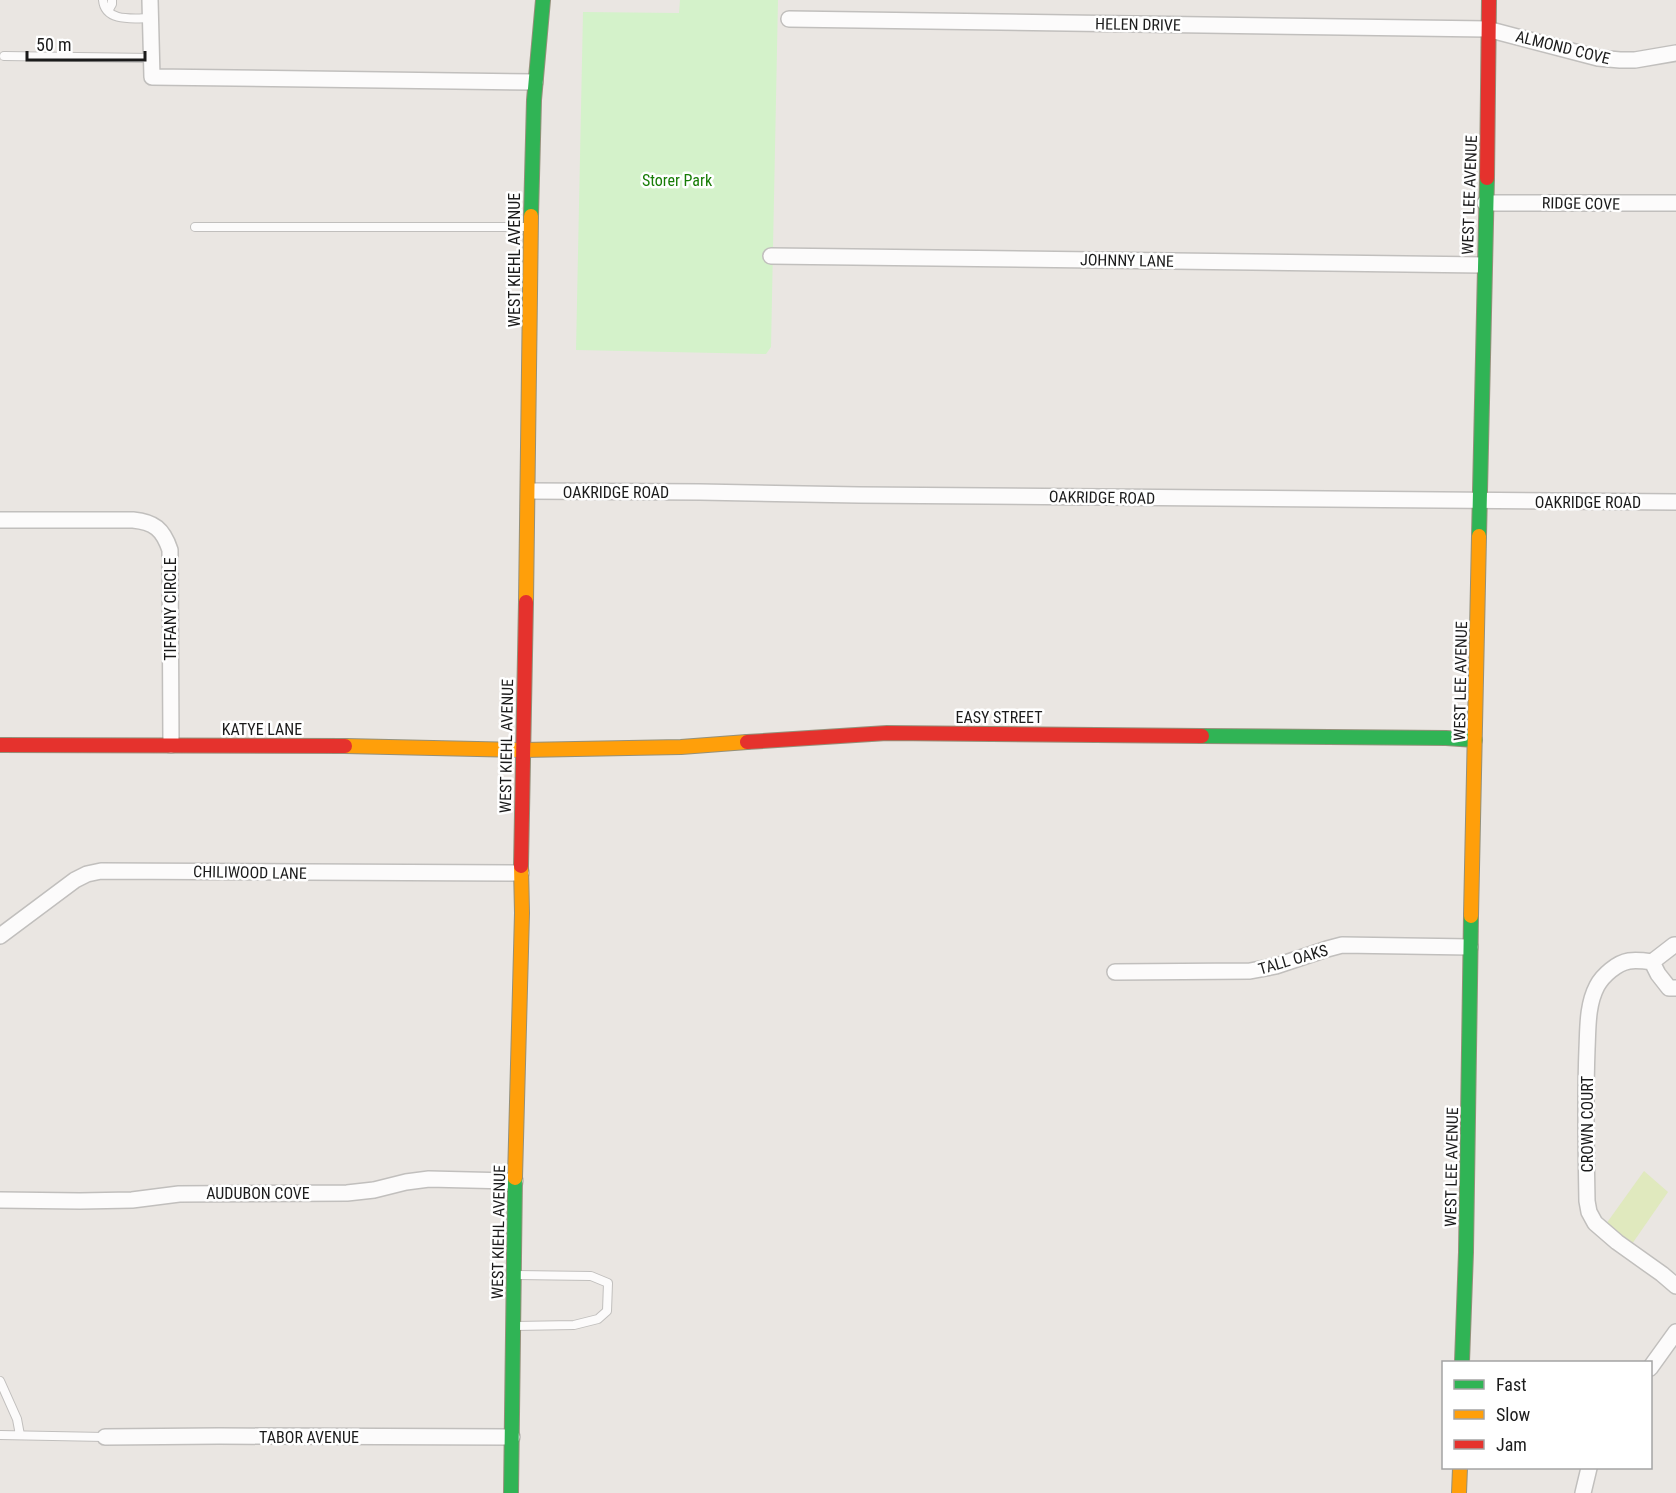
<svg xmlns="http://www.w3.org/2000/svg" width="1676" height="1493" font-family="'Roboto Condensed',sans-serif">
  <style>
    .grass { fill: #e0e9be }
    .park { fill: #d4f2ca }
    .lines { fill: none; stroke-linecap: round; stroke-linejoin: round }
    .lane-casing { stroke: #c1bfbd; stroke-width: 10 }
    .street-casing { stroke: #c1bfbd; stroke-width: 18 }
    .fast-casing { stroke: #94907a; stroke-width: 16 }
    .slow-casing { stroke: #94907a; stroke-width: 16 }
    .jam-casing { stroke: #94907a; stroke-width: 16 }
    .lane { stroke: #fcfbfb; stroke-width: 8 }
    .street { stroke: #fcfbfb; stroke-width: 15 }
    .fast { stroke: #30b455; stroke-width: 14 }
    .slow { stroke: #ff9f0a; stroke-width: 14 }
    .jam { stroke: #e5322d; stroke-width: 14 }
    .labels { text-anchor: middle; stroke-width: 5; stroke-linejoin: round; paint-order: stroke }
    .street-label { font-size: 16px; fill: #1b1b1b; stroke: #fff }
    .park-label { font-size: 16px; fill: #177c06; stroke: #fff }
  </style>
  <rect width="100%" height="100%" fill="#eae6e2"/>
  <!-- grass -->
  <path class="grass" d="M 1644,1171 L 1668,1192 L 1632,1244 L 1606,1224 Z"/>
  <!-- park -->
  <path class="park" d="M 680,0 L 778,0 L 771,347 L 766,354 L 576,350 L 583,12 L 679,13 Z"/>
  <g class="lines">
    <defs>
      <path id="lane" d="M 103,0 C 105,23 135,18 151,18
        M 108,11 L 112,4 L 112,0
        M 4,56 L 151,58
        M 195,227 L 529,227
        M 515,1326 L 574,1325 L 598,1319 L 607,1311 L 608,1283 L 591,1276 L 517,1275
        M 0,1381 L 17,1419 L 20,1435
        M 0,1435 L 105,1437"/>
      <path id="street" d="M 150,0 L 152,77 L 535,82
        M 789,19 L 1487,29 L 1598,58 L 1620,60 L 1635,60 L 1676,53
        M 1485,203 L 1676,203
        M 771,256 L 1483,265
        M 529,491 L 700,492 L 859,495 L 1676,502
        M 0,520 L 133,520 C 154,522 163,529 170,550 L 171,745
        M 0,936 L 75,880 L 87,874 L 101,871 L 521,873
        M 1676,945 L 1674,945 L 1652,962 C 1645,961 1636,960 1629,961 C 1617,963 1603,975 1597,986 C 1587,1005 1588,1028 1587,1049 C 1585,1099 1586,1150 1587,1201 L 1589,1212 L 1595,1223 L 1617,1242 L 1662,1274 L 1676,1286
        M 1652,962 L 1658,974 L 1669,988 L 1676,988
        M 1115,972 L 1250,971 L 1276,966 L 1327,949 L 1342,945 L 1470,947
        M 0,1200 L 80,1201 L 132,1200 L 179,1194 L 347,1193 L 374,1190 L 406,1182 L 429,1179 L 515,1181
        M 1650,1368 L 1676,1332
        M 105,1437 L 219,1436 L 512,1437
        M 1583,1493 L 1589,1468"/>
      <path id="fast" d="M 531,216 L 534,100 L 543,0
        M 1479,536 L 1487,178
        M 1202,736 L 1446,738 L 1475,740
        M 1462,1362 L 1466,1252 L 1471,916
        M 511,1493 L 515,1178"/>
      <path id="slow" d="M 526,602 L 531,216
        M 345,746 L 523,750 L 681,747 L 747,742
        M 1471,916 L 1479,536
        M 515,1178 L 522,913 L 521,866
        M 1459,1493 L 1460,1468"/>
      <path id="jam" d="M 1487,178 L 1489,0
        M 747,742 L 887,733 L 1202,736
        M 0,745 L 345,746
        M 521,866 L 526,602"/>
    </defs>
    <!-- lane casing -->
    <use href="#lane" class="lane-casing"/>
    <!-- street casing -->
    <use href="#street" class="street-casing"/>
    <!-- fast casing -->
    <use href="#fast" class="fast-casing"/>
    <!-- slow casing -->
    <use href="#slow" class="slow-casing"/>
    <!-- jam casing -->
    <use href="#jam" class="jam-casing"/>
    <!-- lane -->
    <use href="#lane" class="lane"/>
    <!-- street -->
    <use href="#street" class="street"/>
    <!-- fast -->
    <use href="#fast" class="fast"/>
    <!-- slow -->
    <use href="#slow" class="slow"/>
    <!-- jam -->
    <use href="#jam" class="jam"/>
  </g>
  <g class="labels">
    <!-- street labels -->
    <g class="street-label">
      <text transform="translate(1138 24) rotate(1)" y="6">HELEN DRIVE</text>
      <text transform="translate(1563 47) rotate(14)" y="6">ALMOND COVE</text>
      <text transform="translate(1469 195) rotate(-88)" y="6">WEST LEE AVENUE</text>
      <text transform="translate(1581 203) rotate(1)" y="6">RIDGE COVE</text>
      <text transform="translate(514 260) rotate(-90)" y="6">WEST KIEHL AVENUE</text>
      <text transform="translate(1127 260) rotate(1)" y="6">JOHNNY LANE</text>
      <text x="616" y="498">OAKRIDGE ROAD</text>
      <text transform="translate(1102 497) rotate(1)" y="6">OAKRIDGE ROAD</text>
      <text x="1588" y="508">OAKRIDGE ROAD</text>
      <text transform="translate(170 609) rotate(-90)" y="6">TIFFANY CIRCLE</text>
      <text transform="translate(1460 681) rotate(-89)" y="6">WEST LEE AVENUE</text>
      <text x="999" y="723">EASY STREET</text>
      <text x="262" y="735">KATYE LANE</text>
      <text transform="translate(506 746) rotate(-89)" y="6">WEST KIEHL AVENUE</text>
      <text transform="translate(250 872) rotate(1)" y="6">CHILIWOOD LANE</text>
      <text transform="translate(1293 959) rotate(-16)" y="6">TALL OAKS</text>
      <text transform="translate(1587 1124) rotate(-90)" y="6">CROWN COURT</text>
      <text transform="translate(1451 1167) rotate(-89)" y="6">WEST LEE AVENUE</text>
      <text x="258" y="1199">AUDUBON COVE</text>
      <text transform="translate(498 1232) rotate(-89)" y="6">WEST KIEHL AVENUE</text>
      <text x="309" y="1443">TABOR AVENUE</text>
    </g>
    <!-- park labels -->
    <g class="park-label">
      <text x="677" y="186">Storer Park</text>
    </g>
  </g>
  <!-- legend -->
  <rect x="1442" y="1361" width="210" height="108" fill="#ffffff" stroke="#a4a4a4" stroke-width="1.5"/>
  <rect x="1454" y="1380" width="30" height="9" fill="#30b455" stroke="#a4a4a4" stroke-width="1.5"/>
  <text x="1496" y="1391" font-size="18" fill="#1b1b1b">Fast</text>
  <rect x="1454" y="1410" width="30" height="9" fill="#ff9f0a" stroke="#a4a4a4" stroke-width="1.5"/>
  <text x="1496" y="1421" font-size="18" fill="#1b1b1b">Slow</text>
  <rect x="1454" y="1440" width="30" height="9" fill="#e5322d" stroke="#a4a4a4" stroke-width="1.5"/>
  <text x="1496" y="1451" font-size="18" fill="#1b1b1b">Jam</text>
  <!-- scale -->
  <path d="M27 51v9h118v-9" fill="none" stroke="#1b1b1b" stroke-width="3"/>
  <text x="36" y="51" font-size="18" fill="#1b1b1b" stroke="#ffffff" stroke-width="4.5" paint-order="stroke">50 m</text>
</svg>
